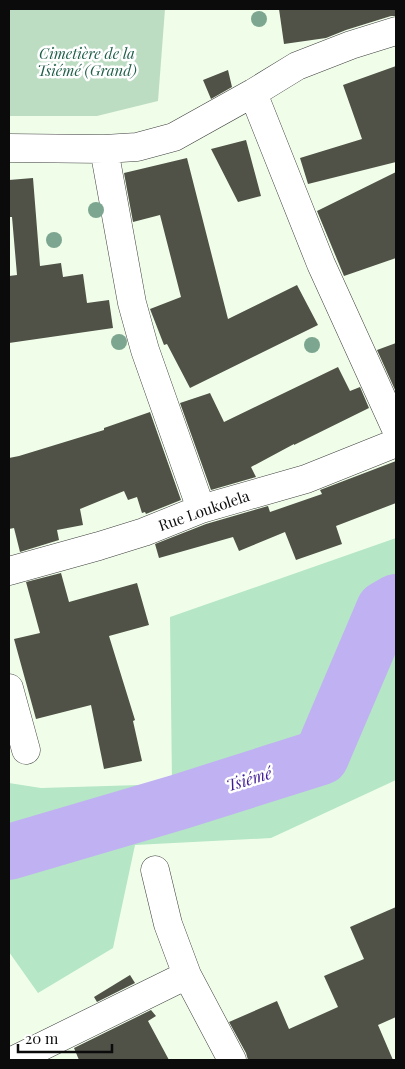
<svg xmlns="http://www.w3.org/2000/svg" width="405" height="1069" font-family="'Playfair Display',serif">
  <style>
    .green { fill: #b5e6c6 }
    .cemetery { fill: #bdddc3 }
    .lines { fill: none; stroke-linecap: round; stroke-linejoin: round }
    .river { stroke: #c0b1f2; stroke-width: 56 }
    .building { fill: #505248 }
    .minor-casing { stroke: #3e3e3e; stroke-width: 29 }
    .minor { stroke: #fff; stroke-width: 28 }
    .tree { fill: #7da690 }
    .labels { text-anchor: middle; stroke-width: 5; stroke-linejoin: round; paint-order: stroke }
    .park-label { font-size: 15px; font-style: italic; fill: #1f5e48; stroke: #fff }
    .street-label { font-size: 15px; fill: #0b0b0b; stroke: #fff }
    .water-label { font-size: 16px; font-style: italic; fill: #3f1b95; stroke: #fff }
  </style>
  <rect width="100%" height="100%" fill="#f0fee9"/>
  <!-- green -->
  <path class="green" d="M 396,538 L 396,780 L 271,838 L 135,845 L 113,948 L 38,993 L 9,952 L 9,783 L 41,788 L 172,784 L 170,617 Z"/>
  <!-- cemetery -->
  <path class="cemetery" d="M 9,9 L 165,9 L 158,101 L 97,116 L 9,116 Z"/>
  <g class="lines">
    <!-- river -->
    <path class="river" d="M 9,852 L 179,802 L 321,757 L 384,609 L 396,602"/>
  </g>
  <!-- building -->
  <path class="building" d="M 279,9 L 396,9 L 396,16 L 391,16 L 346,30 L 326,38 L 284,44 Z
    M 396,66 L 396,162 L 308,184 L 300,158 L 362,139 L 343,85 Z
    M 228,70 L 232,87 L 211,99 L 203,80 Z
    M 246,140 L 261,196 L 238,202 L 211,149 Z
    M 187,158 L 228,319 L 297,285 L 318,325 L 190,388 L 167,344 L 164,345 L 150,309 L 181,297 L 160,215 L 133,222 L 124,173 Z
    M 396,172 L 396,258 L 344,276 L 317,211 Z
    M 33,178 L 40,266 L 61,263 L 63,277 L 83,274 L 87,303 L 109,300 L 113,328 L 9,343 L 9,276 L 17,275 L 12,217 L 9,217 L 9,180 Z
    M 396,343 L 396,392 L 377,350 Z
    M 338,367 L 350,391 L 360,387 L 369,408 L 294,445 L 294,444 L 251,467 L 256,477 L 211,490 L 180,403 L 210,393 L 224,422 Z
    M 150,412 L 181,500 L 146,514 L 145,512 L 142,513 L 137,497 L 128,500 L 124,491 L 80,509 L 83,525 L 57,530 L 59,540 L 20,552 L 14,528 L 9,529 L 9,458 L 19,456 L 104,430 L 104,428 Z
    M 396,461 L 396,503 L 336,526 L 342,544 L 296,560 L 285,532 L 239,551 L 233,537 L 159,558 L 155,544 L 206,524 L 268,506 L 270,512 L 322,494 L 320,490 Z
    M 61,573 L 69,602 L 137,583 L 149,625 L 109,636 L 135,720 L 133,721 L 142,761 L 104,769 L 91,705 L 36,719 L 14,639 L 40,633 L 26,582 Z
    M 396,907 L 396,1017 L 378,1025 L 393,1060 L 248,1060 L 246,1053 L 229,1022 L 277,1001 L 289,1029 L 338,1007 L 324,976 L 364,959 L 350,927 Z
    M 130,975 L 135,983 L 97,1002 L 94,997 Z
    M 151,1010 L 156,1016 L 148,1021 L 169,1060 L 79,1060 L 74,1048 Z"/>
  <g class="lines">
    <defs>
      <path id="minor" d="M 253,93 L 321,264 L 396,429
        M 9,148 L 104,149 L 137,147 L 174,137 L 253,93 L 297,66 L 351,45 L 396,31
        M 104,149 L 132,303 L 145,350 L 201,509
        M 9,571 L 99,546 L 144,532 L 201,509 L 306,479 L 396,443
        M 9,688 L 26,750
        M 155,870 L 168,924 L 187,975 L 232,1060
        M 14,1060 L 187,975"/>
    </defs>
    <!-- minor casing -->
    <use href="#minor" class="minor-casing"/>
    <!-- minor -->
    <use href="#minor" class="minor"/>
  </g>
  <!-- trees -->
  <g class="tree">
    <circle cx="259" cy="19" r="8"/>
    <circle cx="96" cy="210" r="8"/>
    <circle cx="54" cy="240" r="8"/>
    <circle cx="119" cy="342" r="8"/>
    <circle cx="312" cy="345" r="8"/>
  </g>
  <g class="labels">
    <!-- park labels -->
    <g class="park-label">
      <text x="87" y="59">Cimetière de la<tspan x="87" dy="17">Tsiémé (Grand)</tspan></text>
    </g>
    <!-- street labels -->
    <g class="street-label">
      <text transform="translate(204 511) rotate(-19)" y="5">Rue Loukolela</text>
    </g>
    <!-- water labels -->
    <g class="water-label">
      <text transform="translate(249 779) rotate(-17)" y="6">Tsiémé</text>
    </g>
  </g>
  <!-- border -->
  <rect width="405" height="1069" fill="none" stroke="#0b0b0b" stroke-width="20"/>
  <!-- scale -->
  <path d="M18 1044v8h94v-8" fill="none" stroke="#0b0b0b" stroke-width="2.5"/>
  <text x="25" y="1044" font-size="15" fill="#0b0b0b" stroke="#ffffff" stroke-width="4" paint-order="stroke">20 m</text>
</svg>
